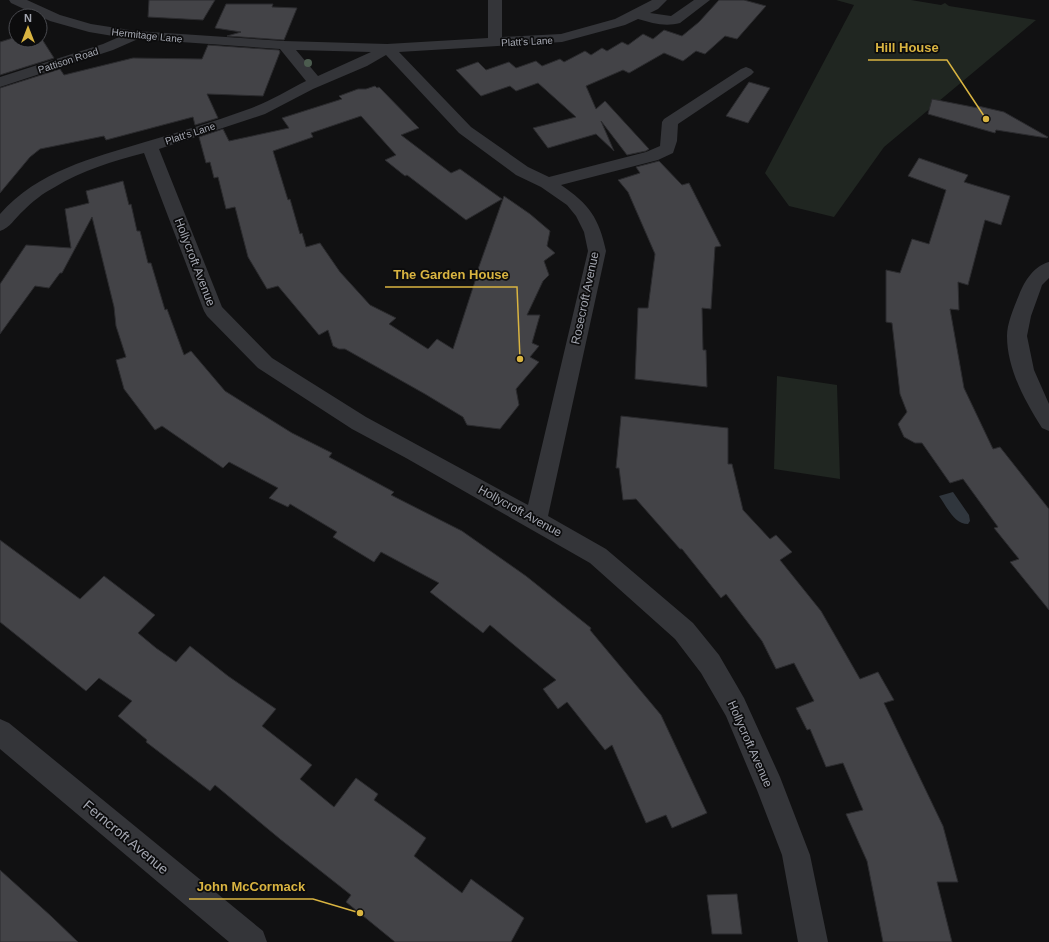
<svg xmlns="http://www.w3.org/2000/svg" width="1049" height="942" font-family="Helvetica,sans-serif">
  <style>
    .green { fill: #202621 }
    .water { fill: #30363d }
    .building { fill: #434347; stroke: #2b2b2e }
    .lines { fill: none; stroke-linecap: round; stroke-linejoin: round }
    .minor { fill: #343539; fill-rule: evenodd }
    .tree { fill: #4c5c4f }
    .labels { text-anchor: middle; stroke-width: 3.5; stroke-linejoin: round; paint-order: stroke }
    .far-street-label { font-size: 10px; fill: #a4a7b1; stroke: #0c0c0d }
    .street-label { font-size: 12px; fill: #a4a7b1; stroke: #0c0c0d }
    .near-street-label { font-size: 14px; fill: #a4a7b1; stroke: #0c0c0d }
    .leader { fill: none; stroke: #d9b441; stroke-width: 1.5 }
    .callout-dot { fill: #d9b441; stroke: #0c0c0d; stroke-width: 1.5 }
    .callout-label { font-size: 13px; text-anchor: middle; font-weight: bold; fill: #d9b441; stroke: #0c0c0d; stroke-width: 3.5; stroke-linejoin: round; paint-order: stroke }
  </style>
  <rect width="100%" height="100%" fill="#111112"/>
  <!-- green -->
  <path class="green" d="M 836,0 L 911,0 L 941,5 L 945,3 L 949,6 L 1036,20 L 884,147 L 834,217 L 789,206 L 765,173 L 854,5 Z
    M 777,376 L 837,385 L 840,479 L 774,469 Z"/>
  <!-- water -->
  <path class="water" d="M 953,492 L 969,515 L 970,521 L 968,524 C 954,524 947,507 939,496 Z"/>
  <!-- building -->
  <path class="building" d="M 149,0 L 215,0 L 203,20 L 148,17 Z
    M 719,0 L 744,0 L 766,6 L 737,39 L 725,36 L 705,54 L 696,51 L 683,61 L 664,53 L 629,73 L 623,70 L 586,86 L 596,109 L 605,101 L 649,149 L 646,151 L 627,155 L 601,121 L 614,151 L 596,134 L 548,148 L 533,128 L 576,117 L 538,83 L 516,91 L 510,86 L 481,96 L 456,70 L 478,62 L 486,70 L 509,62 L 516,68 L 536,61 L 542,66 L 560,59 L 564,62 L 585,51 L 591,55 L 602,48 L 607,51 L 622,42 L 628,45 L 643,34 L 653,39 L 664,30 L 682,36 L 699,22 Z
    M 226,4 L 273,4 L 272,7 L 297,8 L 284,40 L 227,36 L 241,32 L 215,28 Z
    M 40,36 L 54,58 L 0,75 L 0,42 L 16,37 L 16,40 L 40,40 Z
    M 208,45 L 279,50 L 280,52 L 263,96 L 207,94 L 218,118 L 195,125 L 193,117 L 106,140 L 104,136 L 40,149 L 30,157 L 0,193 L 0,88 L 60,69 L 64,75 L 133,58 L 202,59 Z
    M 749,82 L 770,88 L 748,123 L 726,116 Z
    M 375,86 L 377,88 L 379,87 L 419,128 L 401,135 L 451,173 L 460,169 L 502,199 L 466,220 L 407,175 L 405,176 L 385,160 L 396,155 L 361,116 L 311,133 L 313,137 L 273,151 L 288,200 L 290,199 L 300,234 L 302,233 L 306,247 L 320,243 L 340,272 L 370,305 L 396,318 L 389,324 L 428,349 L 437,339 L 453,349 L 478,272 L 477,272 L 504,196 L 530,214 L 550,231 L 547,246 L 555,253 L 544,261 L 549,275 L 543,281 L 527,315 L 540,315 L 532,343 L 539,346 L 530,357 L 539,362 L 516,389 L 519,405 L 500,429 L 467,425 L 463,417 L 425,394 L 345,349 L 339,349 L 333,346 L 328,330 L 319,335 L 278,286 L 267,289 L 248,257 L 235,207 L 226,209 L 218,177 L 214,178 L 210,162 L 206,163 L 199,137 L 223,129 L 229,141 L 289,128 L 282,118 L 342,99 L 339,96 L 358,89 L 366,89 Z
    M 932,99 L 978,108 L 978,106 L 1004,112 L 1048,137 L 1047,138 L 996,130 L 995,133 L 928,114 Z
    M 919,158 L 968,175 L 964,182 L 1010,196 L 1001,225 L 985,220 L 968,285 L 958,282 L 959,310 L 950,309 L 964,388 L 993,449 L 1000,447 L 1049,509 L 1049,610 L 1010,562 L 1019,559 L 994,528 L 998,527 L 963,479 L 950,483 L 922,443 L 915,443 L 904,437 L 898,424 L 907,412 L 900,394 L 892,323 L 886,322 L 886,270 L 900,273 L 912,239 L 929,244 L 946,190 L 908,176 Z
    M 659,161 L 682,185 L 689,183 L 721,246 L 715,247 L 711,309 L 702,308 L 703,350 L 706,350 L 707,387 L 635,379 L 638,308 L 648,308 L 655,254 L 628,192 L 618,180 L 640,173 L 636,167 Z
    M 123,181 L 129,205 L 131,204 L 137,231 L 140,231 L 148,263 L 151,263 L 165,310 L 167,309 L 184,355 L 191,351 L 225,391 L 292,433 L 332,453 L 329,457 L 394,492 L 391,495 L 462,531 L 526,576 L 591,628 L 590,630 L 661,715 L 707,813 L 672,828 L 666,815 L 646,823 L 612,745 L 605,750 L 567,702 L 558,709 L 543,689 L 556,680 L 490,625 L 483,633 L 430,592 L 439,583 L 381,552 L 374,562 L 333,537 L 337,532 L 290,504 L 288,507 L 269,498 L 278,488 L 229,462 L 223,468 L 162,426 L 155,430 L 124,389 L 116,360 L 126,357 L 116,326 L 114,307 L 92,217 L 62,273 L 60,273 L 49,288 L 35,286 L 0,334 L 0,284 L 26,245 L 71,248 L 65,209 L 89,203 L 86,191 Z
    M 621,416 L 728,428 L 728,464 L 732,464 L 743,510 L 770,539 L 776,535 L 792,552 L 780,560 L 821,611 L 860,679 L 878,672 L 894,700 L 884,703 L 943,826 L 958,882 L 937,882 L 952,942 L 883,942 L 867,861 L 846,814 L 863,810 L 843,763 L 826,767 L 810,729 L 807,730 L 796,708 L 814,701 L 794,663 L 776,669 L 762,641 L 726,594 L 721,598 L 682,549 L 680,549 L 636,499 L 623,500 L 619,468 L 616,468 Z
    M 0,540 L 80,599 L 104,576 L 155,615 L 138,633 L 156,648 L 176,662 L 190,646 L 228,676 L 276,709 L 262,726 L 312,765 L 300,779 L 334,807 L 356,778 L 378,794 L 374,800 L 426,838 L 414,856 L 462,893 L 471,879 L 524,918 L 511,942 L 395,942 L 346,902 L 351,895 L 280,839 L 215,785 L 210,791 L 146,742 L 147,740 L 118,716 L 132,701 L 99,678 L 86,691 L 0,622 Z
    M 0,870 L 51,916 L 78,942 L 0,942 Z
    M 737,894 L 742,934 L 712,934 L 707,895 Z"/>
  <g class="lines">
    <!-- minor -->
    <path class="minor" d="M 9,0 L 27,0 L 60,15 L 91,24 L 136,31 L 284,41 L 387,44 L 488,38 L 488,0 L 502,0 L 502,37 L 561,34 L 615,19 L 652,0 L 667,0 L 658,9 L 650,13 L 671,16 L 694,0 L 710,0 L 680,23 C 665,27 652,23 638,19 L 625,25 L 562,42 L 399,52 L 471,127 L 528,167 L 549,177 L 646,152 L 660,146 L 662,122 L 664,119 L 741,69 L 746,67 L 751,69 L 754,72 L 751,75 L 678,124 L 677,141 L 673,153 L 658,160 L 561,185 C 589,204 599,218 606,251 L 548,516 L 606,549 L 693,623 L 719,655 L 744,698 L 780,777 L 810,855 L 828,942 L 798,942 L 782,855 L 757,790 L 726,716 L 701,673 L 675,639 L 590,563 L 406,458 L 352,429 L 258,368 L 207,316 L 204,311 L 144,153 C 114,161 82,170 55,187 C 43,193 32,202 23,211 C 15,218 10,228 0,231 L 0,214 C 38,171 92,158 145,142 C 179,132 213,122 246,110 C 267,103 286,91 306,81 L 280,49 L 138,39 L 113,50 L 0,87 L 0,77 L 103,44 L 119,37 L 89,32 L 50,21 L 11,3 ZM 296,50 L 371,52 L 318,76 ZM 386,55 L 459,133 L 516,175 L 541,187 L 567,205 L 576,216 L 584,232 L 588,251 L 528,505 L 366,417 L 272,358 L 222,307 L 159,149 L 265,114 L 313,89 L 367,66 Z
      M 1049,262 L 1049,278 L 1042,285 L 1040,291 L 1031,316 L 1027,336 L 1034,370 L 1049,404 L 1049,431 L 1042,428 C 1025,401 1007,369 1007,336 C 1007,323 1014,307 1019,295 C 1025,280 1034,266 1049,262 Z
      M 0,719 L 9,723 L 263,931 L 267,942 L 229,942 L 0,749 Z"/>
  </g>
  <!-- trees -->
  <circle class="tree" cx="308" cy="63" r="4"/>
  <g class="labels">
    <!-- far-street labels -->
    <g class="far-street-label">
      <text transform="translate(147 35) rotate(6)" y="4">Hermitage Lane</text>
      <text transform="translate(527 41) rotate(-3)" y="4">Platt's Lane</text>
      <text transform="translate(68 60) rotate(-18)" y="4">Pattison Road</text>
      <text transform="translate(190 133) rotate(-18)" y="4">Platt's Lane</text>
    </g>
    <!-- street labels -->
    <g class="street-label">
      <text transform="translate(195 262) rotate(69)" y="4">Hollycroft Avenue</text>
      <text transform="translate(585 298) rotate(-78)" y="4">Rosecroft Avenue</text>
      <text transform="translate(520 511) rotate(29)" y="4">Hollycroft Avenue</text>
      <text transform="translate(750 744) rotate(66)" y="4">Hollycroft Avenue</text>
    </g>
    <!-- near-street labels -->
    <g class="near-street-label">
      <text transform="translate(126 837) rotate(40)" y="5">Ferncroft Avenue</text>
    </g>
  </g>
  <!-- callouts -->
  <path class="leader" d="M986 119L947 60H868M520 359L517 287H385M360 913L313 899H189"/>
  <g class="callout-dot">
    <circle cx="986" cy="119" r="4"/>
    <circle cx="520" cy="359" r="4"/>
    <circle cx="360" cy="913" r="4"/>
  </g>
  <g class="callout-label">
    <text x="907" y="52">Hill House</text>
    <text x="451" y="279">The Garden House</text>
    <text x="251" y="891">John McCormack</text>
  </g>
  <!-- north arrow -->
  <g transform="translate(28 28)"><circle r="19" fill="#0c0c0d" stroke="#494a4f"/>
  <path d="M0-3L7 15L0 10L-7 15Z" fill="#d9b441"/>
  <text y="-6" font-size="11" font-weight="bold" text-anchor="middle" fill="#a4a7b1">N</text>
  </g>
</svg>
